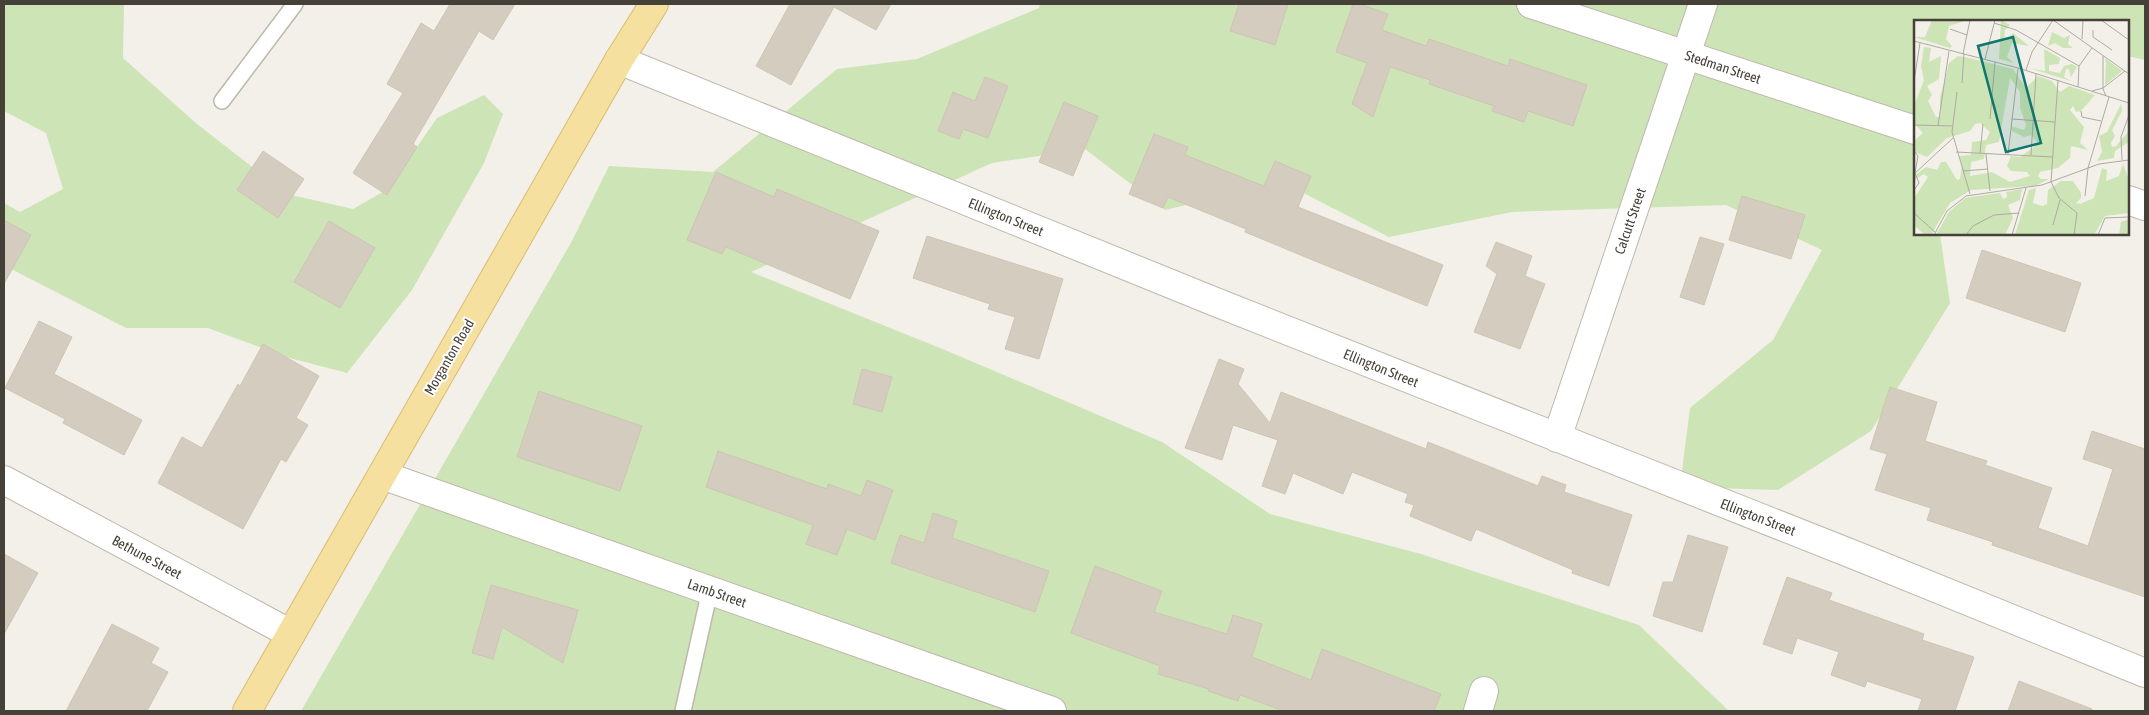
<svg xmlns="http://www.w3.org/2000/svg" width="2149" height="715" font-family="'Asap Condensed',sans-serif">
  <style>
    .green { fill: #cde4b6 }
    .building { fill: #d4ccbf; stroke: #cec4b3 }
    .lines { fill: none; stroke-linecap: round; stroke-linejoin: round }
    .service-casing { stroke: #beb8ac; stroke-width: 18 }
    .minor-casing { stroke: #beb8ac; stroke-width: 30 }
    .primary-casing { stroke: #d9bd71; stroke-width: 30 }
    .service { stroke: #fff; stroke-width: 15 }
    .minor { stroke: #fff; stroke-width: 28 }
    .primary { stroke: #f5e0a0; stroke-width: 28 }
    .labels { text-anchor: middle; stroke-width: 4; stroke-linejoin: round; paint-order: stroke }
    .street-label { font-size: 14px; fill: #464138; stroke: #fff }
    .inset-road { fill: none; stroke: #aeaaa2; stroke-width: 1 }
    .view { fill: #0f766e; fill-opacity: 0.15; stroke: #0f766e; stroke-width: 2.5 }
    .inset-edge { fill: none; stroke: #464138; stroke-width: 2.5 }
  </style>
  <rect width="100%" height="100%" fill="#f3f0e9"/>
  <!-- green -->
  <path class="green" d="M 4,4 L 124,4 L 123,58 L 197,124 L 287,194 L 353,209 L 388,189 L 437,118 L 484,95 L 503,114 L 484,163 L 412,290 L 347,373 L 286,357 L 208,328 L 126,328 L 15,271 L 4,263 L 4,203 L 20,212 L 63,189 L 46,133 L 4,111 Z
    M 1040,4 L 2145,4 L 2145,60 L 2128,56 L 2128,21 L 1915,21 L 1915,234 L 1940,234 L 1950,303 L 1871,431 L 1778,490 L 1680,487 L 1690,408 L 1773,340 L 1822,250 L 1726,205 L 1512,212 L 1389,237 L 1282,182 L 1165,210 L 1085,149 L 992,163 L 751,272 L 945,350 L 1162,442 L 1270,514 L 1421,554 L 1639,625 L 1729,711 L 301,711 L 572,241 L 609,166 L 713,172 L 837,69 L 917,59 L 1039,8 Z"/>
  <!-- building -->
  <path class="building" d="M 450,4 L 515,4 L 493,40 L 479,31 L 413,144 L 417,147 L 387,195 L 353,173 L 403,93 L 387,84 L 421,23 L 434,31 Z
    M 790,4 L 891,4 L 876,30 L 834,7 L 791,85 L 756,66 Z
    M 1239,4 L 1288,4 L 1275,45 L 1230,31 Z
    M 1353,4 L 1360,4 L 1388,14 L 1382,30 L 1426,46 L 1429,39 L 1508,66 L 1510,59 L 1587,85 L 1573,126 L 1528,111 L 1524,122 L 1492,111 L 1494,106 L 1429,84 L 1430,80 L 1390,67 L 1373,117 L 1352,104 L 1367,63 L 1336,52 Z
    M 985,77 L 1008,86 L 988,138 L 963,129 L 959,139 L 938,131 L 953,92 L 975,101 Z
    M 1064,102 L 1098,116 L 1073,176 L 1039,162 Z
    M 1154,134 L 1188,147 L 1185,155 L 1264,186 L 1275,161 L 1311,176 L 1298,207 L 1443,265 L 1427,306 L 1315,261 L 1245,232 L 1246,229 L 1168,197 L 1163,208 L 1129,194 Z
    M 263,151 L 304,179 L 278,218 L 237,190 Z
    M 716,172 L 774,197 L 777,189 L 879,231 L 850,299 L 726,247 L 722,254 L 687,240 Z
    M 1742,196 L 1805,215 L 1791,259 L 1729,240 Z
    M 4,220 L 31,235 L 4,284 Z
    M 329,221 L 375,248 L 340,308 L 294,282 Z
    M 927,236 L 1063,279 L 1039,359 L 1005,349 L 1015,317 L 988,309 L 990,304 L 913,278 Z
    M 1700,237 L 1724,244 L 1704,305 L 1680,297 Z
    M 1496,242 L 1532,256 L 1525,276 L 1545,284 L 1520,349 L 1474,332 L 1497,274 L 1486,266 Z
    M 1982,250 L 2081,283 L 2065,332 L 1966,298 Z
    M 39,321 L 72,337 L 54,374 L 142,420 L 124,455 L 63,423 L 65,419 L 5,388 Z
    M 263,344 L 319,376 L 296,418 L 308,425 L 286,462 L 281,459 L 243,529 L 158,483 L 182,437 L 202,448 L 238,384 L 240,386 Z
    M 1219,359 L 1244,369 L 1238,384 L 1270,423 L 1281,392 L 1426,449 L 1428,442 L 1538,486 L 1542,476 L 1566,485 L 1564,492 L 1632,515 L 1609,586 L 1572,573 L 1573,570 L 1476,529 L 1471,541 L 1410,516 L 1414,505 L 1405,502 L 1408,494 L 1352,472 L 1343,494 L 1293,473 L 1285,494 L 1262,486 L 1278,440 L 1233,425 L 1222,460 L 1185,448 Z
    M 862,369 L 892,377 L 882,412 L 853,404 Z
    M 1890,387 L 1937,402 L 1925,441 L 1987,461 L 1985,465 L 2052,488 L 2038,528 L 2088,546 L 2113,469 L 2083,459 L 2092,431 L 2145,449 L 2145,597 L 1992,545 L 1993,542 L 1927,520 L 1931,508 L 1875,490 L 1887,454 L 1870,449 Z
    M 539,391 L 642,426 L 620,491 L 517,457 Z
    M 718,451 L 827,489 L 828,484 L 861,496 L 867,480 L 893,490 L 875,540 L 847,529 L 837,555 L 806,544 L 813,525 L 706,487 Z
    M 933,513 L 957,521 L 952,538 L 1049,571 L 1035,612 L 891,563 L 900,535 L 924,543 Z
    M 1688,535 L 1728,547 L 1702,632 L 1653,616 L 1663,582 L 1673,582 Z
    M 4,554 L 38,573 L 4,634 Z
    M 1095,566 L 1162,591 L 1154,612 L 1227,634 L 1233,615 L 1262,624 L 1252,657 L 1311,680 L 1322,649 L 1441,694 L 1434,711 L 1284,711 L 1240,695 L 1238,701 L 1208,691 L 1209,689 L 1158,674 L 1160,666 L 1071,633 Z
    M 1787,577 L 1832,593 L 1829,600 L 1924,634 L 1922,640 L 1974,657 L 1955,711 L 1918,711 L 1922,699 L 1867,681 L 1865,687 L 1831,675 L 1839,652 L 1797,638 L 1792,654 L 1763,644 Z
    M 491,585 L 578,610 L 563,663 L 502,627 L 493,659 L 472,653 Z
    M 112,624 L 159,648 L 151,663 L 168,672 L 147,711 L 66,711 Z
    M 2019,681 L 2092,709 L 2092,711 L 2008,711 Z"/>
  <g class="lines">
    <defs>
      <path id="service" d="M 222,101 L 295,4
        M 683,711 L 710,590"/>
      <path id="minor" d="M 1531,4 L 1915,130
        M 619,60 L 1213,301 L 1857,556 L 2145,673
        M 2128,200 L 2145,206
        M 1557,438 L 1703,4
        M 382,475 L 1052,711
        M 4,480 L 291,634
        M 1478,711 L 1484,691"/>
      <path id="primary" d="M 247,711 L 619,60 L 654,4"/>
    </defs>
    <!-- service casing -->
    <use href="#service" class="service-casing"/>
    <!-- minor casing -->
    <use href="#minor" class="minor-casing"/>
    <!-- primary casing -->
    <use href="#primary" class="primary-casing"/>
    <!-- service -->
    <use href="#service" class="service"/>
    <!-- minor -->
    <use href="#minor" class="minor"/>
    <!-- primary -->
    <use href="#primary" class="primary"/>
  </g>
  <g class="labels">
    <!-- street labels -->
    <g class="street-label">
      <text transform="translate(1723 67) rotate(18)" y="5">Stedman Street</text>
      <text transform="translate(1006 217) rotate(22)" y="5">Ellington Street</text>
      <text transform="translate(1630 221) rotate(-71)" y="5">Calcutt Street</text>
      <text transform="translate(449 357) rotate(-60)" y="5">Morganton Road</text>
      <text transform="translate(1381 368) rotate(22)" y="5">Ellington Street</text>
      <text transform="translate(1758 517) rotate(21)" y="5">Ellington Street</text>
      <text transform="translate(147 557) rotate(28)" y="5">Bethune Street</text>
      <text transform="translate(717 593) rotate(19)" y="5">Lamb Street</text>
    </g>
  </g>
  <!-- overview -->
  <g transform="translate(1914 20)">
    <rect width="215" height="215" fill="#f3f0e9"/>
    <path d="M 18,0 L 53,0 L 35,6 L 32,19 L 38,26 L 36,28 L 0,17 L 11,17 ZM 87,0 L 96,5 L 91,10 L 90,22 L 99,13 L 115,26 L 98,23 L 93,37 L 100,43 L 85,39 ZM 138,12 L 150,18 L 156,15 L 154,24 L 159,28 L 149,28 L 141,23 L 134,26 ZM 10,27 L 17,28 L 15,42 L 27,36 L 25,59 L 13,66 L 18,75 L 14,81 L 22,97 L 26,97 L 26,78 L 35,43 L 44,36 L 55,38 L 99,49 L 112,68 L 124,56 L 138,61 L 146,72 L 155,66 L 181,75 L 167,91 L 162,92 L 159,86 L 156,90 L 170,107 L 166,123 L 174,130 L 157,126 L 156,138 L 144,148 L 126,152 L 124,156 L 127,159 L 135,159 L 121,166 L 57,170 L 36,183 L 17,215 L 11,215 L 0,205 L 0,178 L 14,157 L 10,154 L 0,160 L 0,156 L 12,147 L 23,150 L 27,142 L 32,142 L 43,160 L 46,159 L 48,145 L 45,136 L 57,135 L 58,122 L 72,120 L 76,112 L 66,103 L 61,104 L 56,111 L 33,118 L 13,137 L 0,132 L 0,121 L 9,113 L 0,103 L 0,86 L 10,60 L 7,46 ZM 96,58 L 106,72 L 106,88 L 112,105 L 110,110 L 97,106 L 98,111 L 110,117 L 118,115 L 124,124 L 106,137 L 97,136 L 93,146 L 97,151 L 113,152 L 116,156 L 96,162 L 78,152 L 56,156 L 57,142 L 70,139 L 72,125 L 85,122 ZM 130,29 L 146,38 L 145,44 L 135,45 L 135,51 L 146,53 L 150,46 L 158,44 L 163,47 L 157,57 L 155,49 L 152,49 L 150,57 L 157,61 L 115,48 L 131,51 ZM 191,38 L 208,51 L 191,65 L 192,43 ZM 207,84 L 208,91 L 198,110 L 201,116 L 197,123 L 198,127 L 202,126 L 215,111 L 215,122 L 201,131 L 200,138 L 183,141 L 188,132 L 185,116 L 193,112 ZM 209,144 L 215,160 L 215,193 L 191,196 L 180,215 L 101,215 L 115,170 L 122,168 L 119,183 L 128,186 L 133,184 L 134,170 L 147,161 L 159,161 L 167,173 L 167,178 L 162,183 L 166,184 L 180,178 L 188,148 L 193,150 L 192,161 L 205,156 ZM 108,169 L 106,180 L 94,185 L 99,198 L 91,215 L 22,215 L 35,192 L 51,178 L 86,173 L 89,179 L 93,177 L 92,172 ZM 215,199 L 215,215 L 205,215 L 207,202 Z" fill="#cde4b6" fill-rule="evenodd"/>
    <path class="inset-road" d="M 139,0 L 215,54M 187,0 L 215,20M 80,3 L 102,10 L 165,46M 36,9 L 53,15M 179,10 L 179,17 L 198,30M 168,19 L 169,0M 0,21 L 104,48 L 215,83M 49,34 L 56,0M 189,36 L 189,69 L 192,76M 71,39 L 81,0M 112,50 L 118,32 L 139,0M 144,60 L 137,162 L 145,178 L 163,193 L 160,215M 0,61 L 6,23M 48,63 L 50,34M 164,67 L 165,46 L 178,28M 178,71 L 189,68 L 211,51M 43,72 L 38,112 L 56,174M 167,91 L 168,97 L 187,101M 76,99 L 81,42M 98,99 L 141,102M 0,105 L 38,106M 24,106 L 35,31M 0,131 L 4,136 L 1,153 L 5,163 L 0,170M 42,132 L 139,137M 66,133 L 69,104M 72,134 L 76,171M 94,134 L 104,49M 117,135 L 122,54M 208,140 L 207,117 L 215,95M 49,151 L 74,149M 0,154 L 39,118M 171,176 L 174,148 L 195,77M 0,193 L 21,212M 139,205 L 146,180M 20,215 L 33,191 L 52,176 L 128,165 L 185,144 L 215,140M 52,215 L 59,206 L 80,195 L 105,193M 98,215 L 112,168M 184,215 L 191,198 L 215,197"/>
    <path class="view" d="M 99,17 L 127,123 L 92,132 L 64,26 Z"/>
    <rect width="215" height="215" class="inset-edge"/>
  </g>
  <!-- border -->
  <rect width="2149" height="715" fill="none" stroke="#464138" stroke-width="10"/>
</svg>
